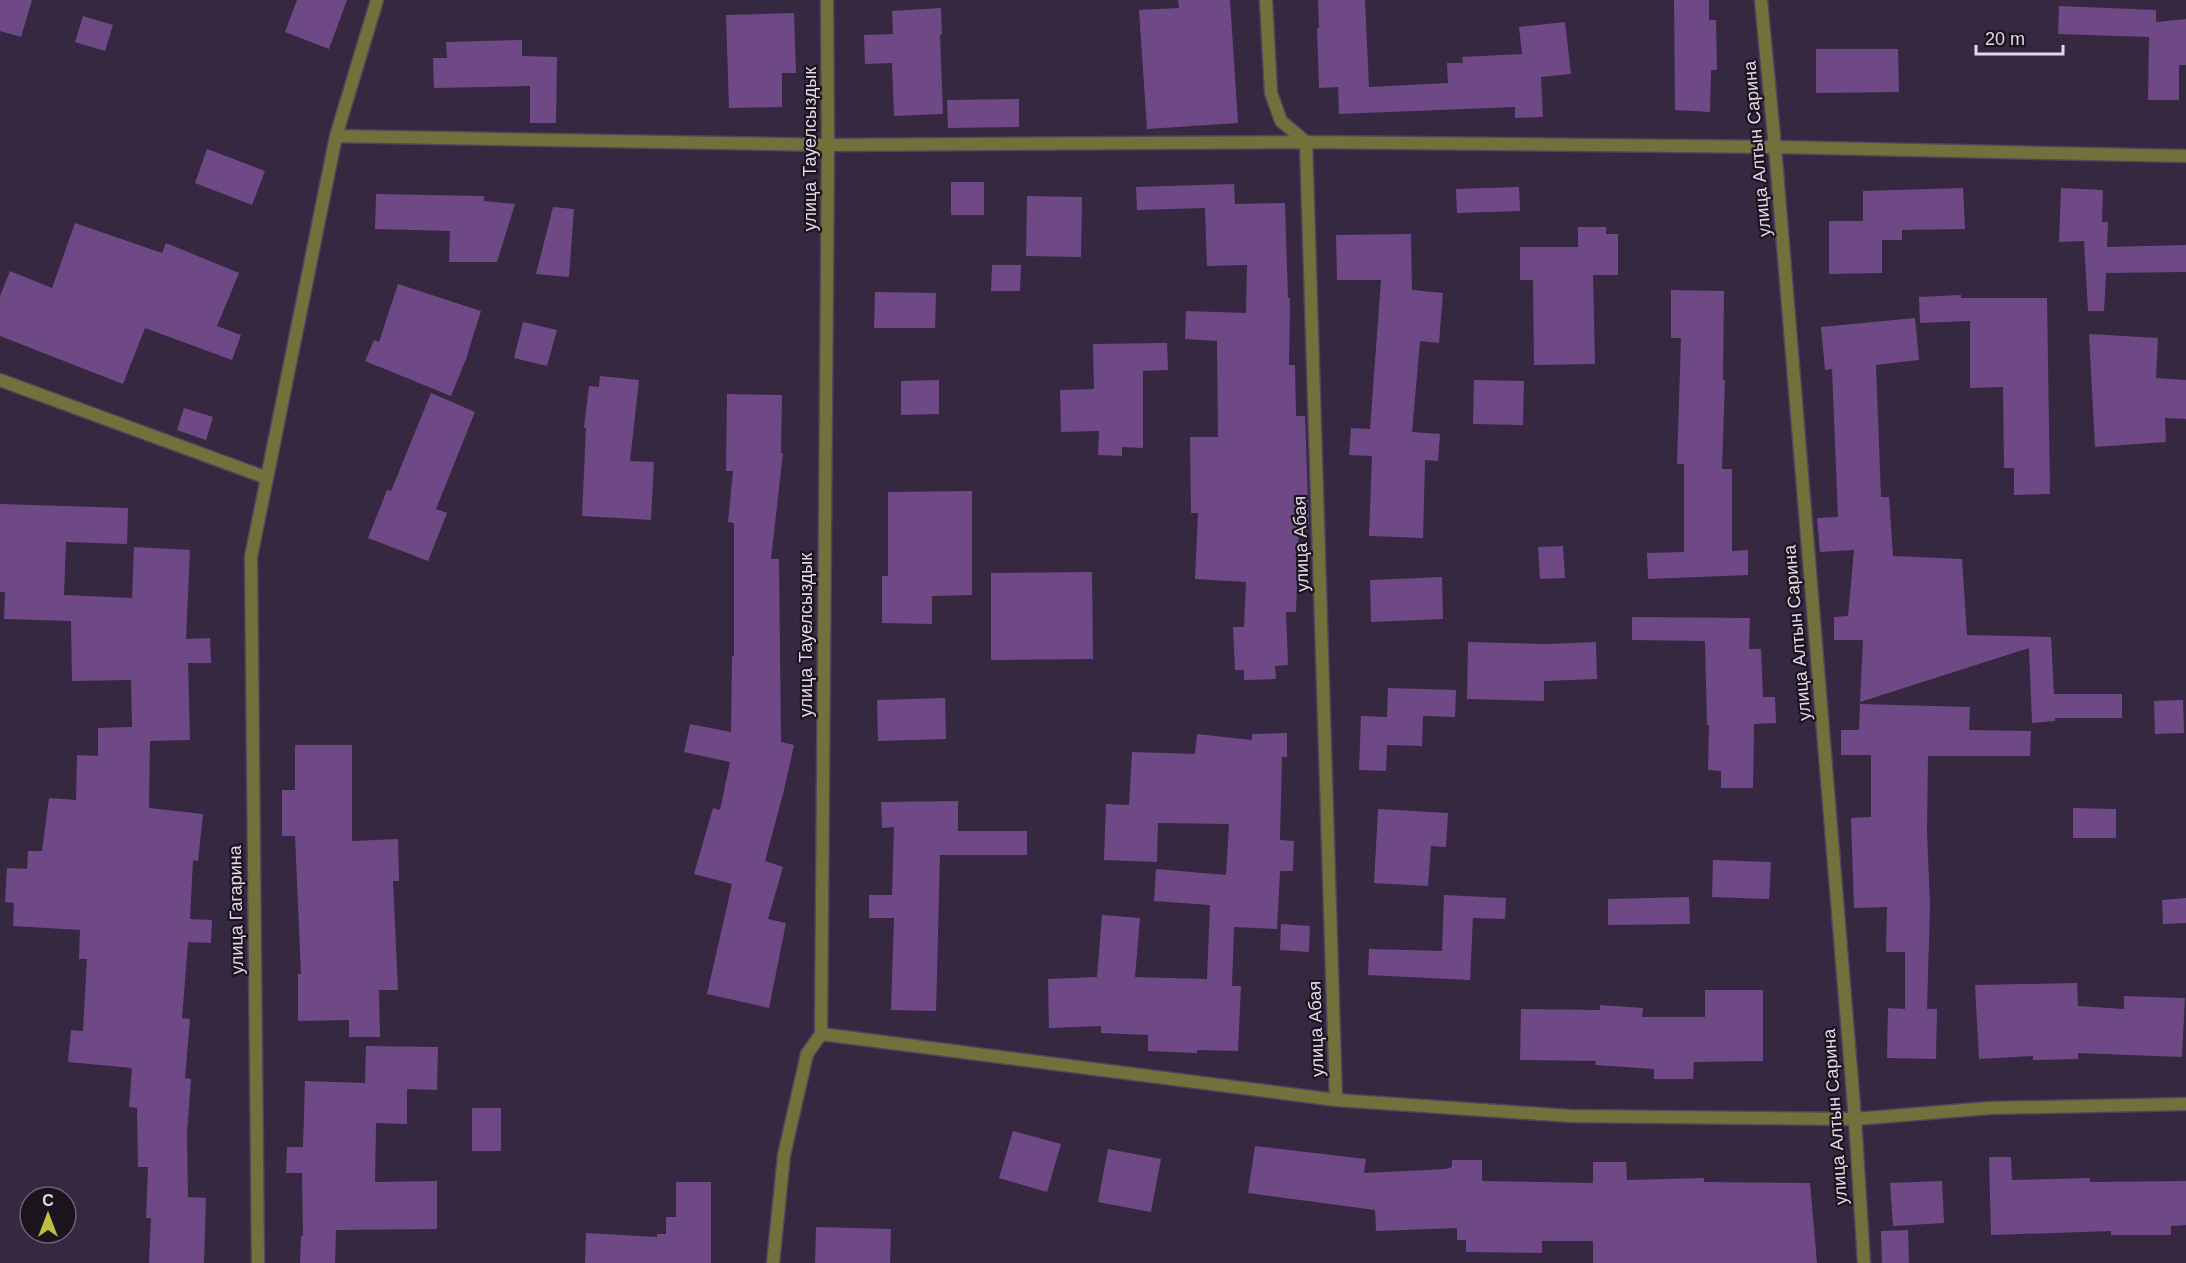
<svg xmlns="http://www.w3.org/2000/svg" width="2186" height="1263" font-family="Arial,sans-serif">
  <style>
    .building { fill: #6e4986 }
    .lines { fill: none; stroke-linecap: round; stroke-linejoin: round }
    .minor-casing { stroke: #51445b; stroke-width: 15 }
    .minor { stroke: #72713c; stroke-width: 12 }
    .labels { text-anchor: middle; stroke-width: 4.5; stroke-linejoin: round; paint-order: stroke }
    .street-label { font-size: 18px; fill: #e1d9e8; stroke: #1a141f }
  </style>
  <rect width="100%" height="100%" fill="#362840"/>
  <!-- building -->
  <path class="building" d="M 0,0 L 32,0 L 21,37 L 0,31 Z
    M 297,0 L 347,0 L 329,49 L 285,32 Z
    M 1178,0 L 1230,0 L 1238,123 L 1147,129 L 1139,10 L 1179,8 Z
    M 1318,0 L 1365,0 L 1369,87 L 1448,83 L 1447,63 L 1463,63 L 1462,57 L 1522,54 L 1519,27 L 1565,22 L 1571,74 L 1541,77 L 1543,117 L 1515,118 L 1515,107 L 1339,114 L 1338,87 L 1319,88 L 1317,28 L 1319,28 Z
    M 1674,0 L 1709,0 L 1709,20 L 1716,20 L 1717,70 L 1711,70 L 1710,112 L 1675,110 Z
    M 2059,6 L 2156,10 L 2156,22 L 2186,19 L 2186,65 L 2179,65 L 2179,100 L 2148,100 L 2149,37 L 2058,34 Z
    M 941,8 L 942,34 L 940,35 L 943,114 L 894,116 L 892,63 L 865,64 L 864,35 L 893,34 L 892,11 Z
    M 794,13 L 796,73 L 782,73 L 782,107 L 729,108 L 726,15 Z
    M 83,16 L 113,25 L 105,51 L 75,42 Z
    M 522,40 L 522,56 L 557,57 L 556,123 L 530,123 L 530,86 L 434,88 L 433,58 L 447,58 L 446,42 Z
    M 1816,49 L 1898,49 L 1899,92 L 1816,93 Z
    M 1019,99 L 1019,127 L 948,128 L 947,100 Z
    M 207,149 L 265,171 L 252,205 L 195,183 Z
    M 951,182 L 984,182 L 984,215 L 951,215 Z
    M 1234,184 L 1235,204 L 1285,203 L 1288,298 L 1290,298 L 1289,365 L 1295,365 L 1296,416 L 1305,416 L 1309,528 L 1299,528 L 1296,612 L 1286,612 L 1288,665 L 1275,666 L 1276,679 L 1244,680 L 1244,670 L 1235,670 L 1233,627 L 1244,627 L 1246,582 L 1195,579 L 1198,513 L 1191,513 L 1190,437 L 1218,437 L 1217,341 L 1185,339 L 1186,311 L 1246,313 L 1247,265 L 1207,266 L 1205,208 L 1137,210 L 1136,187 Z
    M 1519,187 L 1520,211 L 1457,213 L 1456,189 Z
    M 1963,188 L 1965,229 L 1902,230 L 1902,240 L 1882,240 L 1882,273 L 1829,274 L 1829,221 L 1863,221 L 1863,191 Z
    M 2061,188 L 2103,190 L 2102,222 L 2108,222 L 2107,247 L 2186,245 L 2186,272 L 2106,273 L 2104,311 L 2088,311 L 2084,241 L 2059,242 Z
    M 376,194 L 484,196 L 484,201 L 515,204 L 497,262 L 449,262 L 450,231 L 375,229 Z
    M 1027,196 L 1082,197 L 1081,257 L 1026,256 Z
    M 553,207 L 574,209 L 569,277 L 536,274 Z
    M 75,223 L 162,253 L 166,243 L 239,273 L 217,326 L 241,335 L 232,360 L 145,328 L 123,384 L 0,336 L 0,296 L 10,271 L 52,288 Z
    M 1578,227 L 1606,227 L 1606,234 L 1618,234 L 1618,275 L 1593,275 L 1595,364 L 1534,365 L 1533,280 L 1520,280 L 1520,247 L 1578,247 Z
    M 1411,234 L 1412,290 L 1443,293 L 1439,343 L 1420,341 L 1412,432 L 1440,434 L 1438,461 L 1425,460 L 1423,538 L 1369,536 L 1372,456 L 1349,455 L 1351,428 L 1370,429 L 1381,280 L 1337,280 L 1336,235 Z
    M 992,265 L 1021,265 L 1020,291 L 991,291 Z
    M 398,284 L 481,311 L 466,359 L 451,396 L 365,361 L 374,340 L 379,342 Z
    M 1671,290 L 1724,291 L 1723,380 L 1725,380 L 1722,469 L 1732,469 L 1732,551 L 1748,550 L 1748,575 L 1648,579 L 1647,553 L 1684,552 L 1684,464 L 1677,464 L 1681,338 L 1671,338 Z
    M 875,292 L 936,293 L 935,328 L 874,328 Z
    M 1961,295 L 1961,298 L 2047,298 L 2050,494 L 2014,495 L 2014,468 L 2004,468 L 2003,387 L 1970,388 L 1970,321 L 1920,323 L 1919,297 Z
    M 1915,318 L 1919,360 L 1876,365 L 1881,497 L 1889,497 L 1893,556 L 1962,559 L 1967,635 L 2051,637 L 2054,694 L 2122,694 L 2122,718 L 2055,718 L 2055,721 L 2032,723 L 2029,648 L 1860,702 L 1863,640 L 1834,640 L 1834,617 L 1848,616 L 1854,550 L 1820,552 L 1817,518 L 1838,517 L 1832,369 L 1825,370 L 1821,327 Z
    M 523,322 L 557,330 L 547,366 L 514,358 Z
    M 2089,334 L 2158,338 L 2156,378 L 2186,380 L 2186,419 L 2165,418 L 2166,442 L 2095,447 Z
    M 1167,343 L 1168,370 L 1143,371 L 1143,448 L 1122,447 L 1122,456 L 1098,455 L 1099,431 L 1061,432 L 1060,390 L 1094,389 L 1093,344 Z
    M 600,376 L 639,380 L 630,461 L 654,462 L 651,520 L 582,516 L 586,428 L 584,428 L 589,386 L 599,387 Z
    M 939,380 L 939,414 L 901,415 L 901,381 Z
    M 1474,380 L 1524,381 L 1523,425 L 1473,424 Z
    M 431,393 L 475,412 L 436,509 L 447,513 L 428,561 L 368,538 L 387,490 L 391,491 Z
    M 727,394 L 782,395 L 781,453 L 783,453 L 771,559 L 779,559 L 781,742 L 794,745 L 784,790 L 765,861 L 783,867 L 768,919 L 786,923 L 769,1008 L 707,994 L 732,884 L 694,874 L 713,808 L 720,810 L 730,762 L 684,752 L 690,724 L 731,732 L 732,656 L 734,656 L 734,523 L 728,522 L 733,471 L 726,471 Z
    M 184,408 L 213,417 L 206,440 L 177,430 Z
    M 972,491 L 972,595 L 932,596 L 932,624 L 882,623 L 882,576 L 888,576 L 888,492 Z
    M 0,504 L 128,508 L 127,544 L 66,542 L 64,595 L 132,598 L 134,547 L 190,550 L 186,639 L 210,638 L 211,663 L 188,663 L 190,740 L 150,741 L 149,808 L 203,814 L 198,861 L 193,860 L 190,919 L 212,920 L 211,943 L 188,942 L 182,1018 L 190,1019 L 185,1078 L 191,1079 L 187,1134 L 188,1197 L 206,1198 L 204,1263 L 149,1263 L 151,1218 L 146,1218 L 148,1167 L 138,1167 L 137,1108 L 129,1107 L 132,1068 L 68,1062 L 71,1030 L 83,1031 L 87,959 L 79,959 L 80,930 L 13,926 L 14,903 L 5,902 L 7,868 L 27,869 L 28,851 L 42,851 L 49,798 L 76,800 L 77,755 L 98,756 L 98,728 L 132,727 L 131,680 L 72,681 L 71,621 L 4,619 L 5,592 L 0,592 Z
    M 1563,546 L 1565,578 L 1540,579 L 1538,547 Z
    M 1092,572 L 1093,659 L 991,660 L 991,573 Z
    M 1442,577 L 1443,619 L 1371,622 L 1370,580 Z
    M 1632,617 L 1750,618 L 1749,649 L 1761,649 L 1763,697 L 1775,697 L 1776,723 L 1754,724 L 1753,788 L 1721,788 L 1721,771 L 1708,770 L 1709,725 L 1707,725 L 1705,641 L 1632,640 Z
    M 1468,642 L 1547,644 L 1596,642 L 1597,679 L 1544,681 L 1544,701 L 1467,699 Z
    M 1388,688 L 1456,690 L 1455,717 L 1423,716 L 1422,746 L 1387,745 L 1386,771 L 1359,770 L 1361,716 L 1387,717 Z
    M 945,698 L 946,739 L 878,741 L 877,700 Z
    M 2183,700 L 2184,733 L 2155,734 L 2154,701 Z
    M 1860,704 L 1970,707 L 1969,730 L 2031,731 L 2030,756 L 1928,756 L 1927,832 L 1930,905 L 1927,1009 L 1937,1009 L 1936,1059 L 1887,1058 L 1888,1008 L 1905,1009 L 1905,952 L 1886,952 L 1887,907 L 1854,908 L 1851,818 L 1871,817 L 1871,755 L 1841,755 L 1841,730 L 1859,730 Z
    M 1287,733 L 1287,757 L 1282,757 L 1280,840 L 1294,841 L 1293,871 L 1280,871 L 1277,929 L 1234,927 L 1232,986 L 1241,986 L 1238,1051 L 1197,1050 L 1197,1053 L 1148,1051 L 1148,1035 L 1101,1033 L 1101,1026 L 1049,1028 L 1048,979 L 1097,977 L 1102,915 L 1140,918 L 1135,977 L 1207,979 L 1210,905 L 1154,901 L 1156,869 L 1226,875 L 1229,824 L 1158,823 L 1157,862 L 1104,860 L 1106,804 L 1129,805 L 1132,752 L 1195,754 L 1197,734 L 1252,740 L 1252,734 Z
    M 295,745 L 352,745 L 352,841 L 398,839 L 399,881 L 393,881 L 398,990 L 379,990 L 380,1037 L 349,1037 L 349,1020 L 298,1021 L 298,974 L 301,974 L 295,836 L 282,836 L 282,790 L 295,790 Z
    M 958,801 L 958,831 L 1027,831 L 1027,855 L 940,855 L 936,1011 L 891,1010 L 894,918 L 869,918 L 869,895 L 892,895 L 894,827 L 882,828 L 881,802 Z
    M 2073,808 L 2116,809 L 2116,838 L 2073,838 Z
    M 1378,809 L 1448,813 L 1446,847 L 1431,846 L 1428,886 L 1374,883 Z
    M 1713,860 L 1771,862 L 1769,899 L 1712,897 Z
    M 1444,895 L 1506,898 L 1505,919 L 1473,918 L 1470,980 L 1368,975 L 1369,949 L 1442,951 Z
    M 1689,897 L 1690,924 L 1608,925 L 1608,899 Z
    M 2186,898 L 2186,923 L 2163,924 L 2162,900 Z
    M 1281,924 L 1310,926 L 1309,952 L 1280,950 Z
    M 2077,983 L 2078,1006 L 2124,1009 L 2124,996 L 2185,998 L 2182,1057 L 2078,1053 L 2078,1059 L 2033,1060 L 2033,1056 L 1979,1059 L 1975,985 Z
    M 1705,990 L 1763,990 L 1763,1061 L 1694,1062 L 1693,1079 L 1654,1079 L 1654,1069 L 1595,1065 L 1596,1061 L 1520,1060 L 1521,1009 L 1600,1010 L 1600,1005 L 1643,1008 L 1642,1017 L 1705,1017 Z
    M 366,1046 L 438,1047 L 437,1090 L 407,1089 L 407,1124 L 376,1123 L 375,1182 L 437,1181 L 437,1229 L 336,1230 L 335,1263 L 300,1263 L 301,1236 L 303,1236 L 302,1173 L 286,1173 L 287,1147 L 303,1147 L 305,1081 L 365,1083 Z
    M 472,1108 L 501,1108 L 501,1151 L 472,1151 Z
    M 1013,1131 L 1061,1144 L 1047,1192 L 999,1178 Z
    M 1255,1146 L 1366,1159 L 1364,1173 L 1446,1169 L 1452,1167 L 1452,1160 L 1482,1160 L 1482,1181 L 1593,1183 L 1593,1162 L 1626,1162 L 1627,1180 L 1704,1178 L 1704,1182 L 1810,1183 L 1817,1263 L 1593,1263 L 1593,1241 L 1542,1241 L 1542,1253 L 1466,1252 L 1466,1240 L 1457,1240 L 1457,1228 L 1376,1231 L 1375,1210 L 1248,1193 Z
    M 1108,1149 L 1161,1159 L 1151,1212 L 1098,1202 Z
    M 1989,1157 L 2011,1157 L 2012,1180 L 2090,1178 L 2090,1182 L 2186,1181 L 2186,1225 L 2171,1226 L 2171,1235 L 2111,1235 L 2111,1231 L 1991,1235 Z
    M 1942,1181 L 1944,1223 L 1893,1226 L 1890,1183 Z
    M 676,1182 L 711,1182 L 711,1263 L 585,1263 L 586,1233 L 657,1237 L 657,1234 L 666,1234 L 666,1217 L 676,1217 Z
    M 816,1227 L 891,1229 L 890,1263 L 815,1263 Z
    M 1908,1230 L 1909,1263 L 1882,1263 L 1881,1231 Z"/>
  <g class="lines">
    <defs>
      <path id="minor" d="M 1266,0 L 1271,93 L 1281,121 L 1306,142 L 1336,1100
        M 1761,0 L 1775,147 L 1855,1119 L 1864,1263
        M 336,136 L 377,0
        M 0,380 L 267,478
        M 821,1034 L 1336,1100 L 1570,1116 L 1855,1119 L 1990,1108 L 2186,1104
        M 258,1263 L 251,557 L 336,136 L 828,145 L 1306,142 L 1775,147 L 2186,156
        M 773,1263 L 784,1155 L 807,1054 L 821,1034 L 828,145 L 827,0"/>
    </defs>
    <!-- minor casing -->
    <use href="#minor" class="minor-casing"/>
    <!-- minor -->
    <use href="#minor" class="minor"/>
  </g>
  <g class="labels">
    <!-- street labels -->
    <g class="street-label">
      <text transform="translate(810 149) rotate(-90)" y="6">улица Тауелсыздык</text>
      <text transform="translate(1757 149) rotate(-95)" y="6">улица Алтын Сарина</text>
      <text transform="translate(1301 544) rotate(-92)" y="6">улица Абая</text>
      <text transform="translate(1797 633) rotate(-95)" y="6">улица Алтын Сарина</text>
      <text transform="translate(806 635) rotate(-90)" y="6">улица Тауелсыздык</text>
      <text transform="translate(236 910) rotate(-91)" y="6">улица Гагарина</text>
      <text transform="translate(1316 1029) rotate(-92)" y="6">улица Абая</text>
      <text transform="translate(1835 1117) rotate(-94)" y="6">улица Алтын Сарина</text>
    </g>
  </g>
  <!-- north arrow -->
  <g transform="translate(48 1215)"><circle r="28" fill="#1a141f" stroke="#6a636f" stroke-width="1.5"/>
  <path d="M0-4.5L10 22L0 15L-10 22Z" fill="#c2bd3f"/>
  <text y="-9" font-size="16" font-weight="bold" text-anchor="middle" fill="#e1d9e8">С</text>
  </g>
  <!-- scale -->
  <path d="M1976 45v9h87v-9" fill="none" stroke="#e1d9e8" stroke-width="3"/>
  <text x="1985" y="45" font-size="18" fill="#e1d9e8" stroke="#1a141f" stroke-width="4.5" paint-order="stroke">20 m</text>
</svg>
